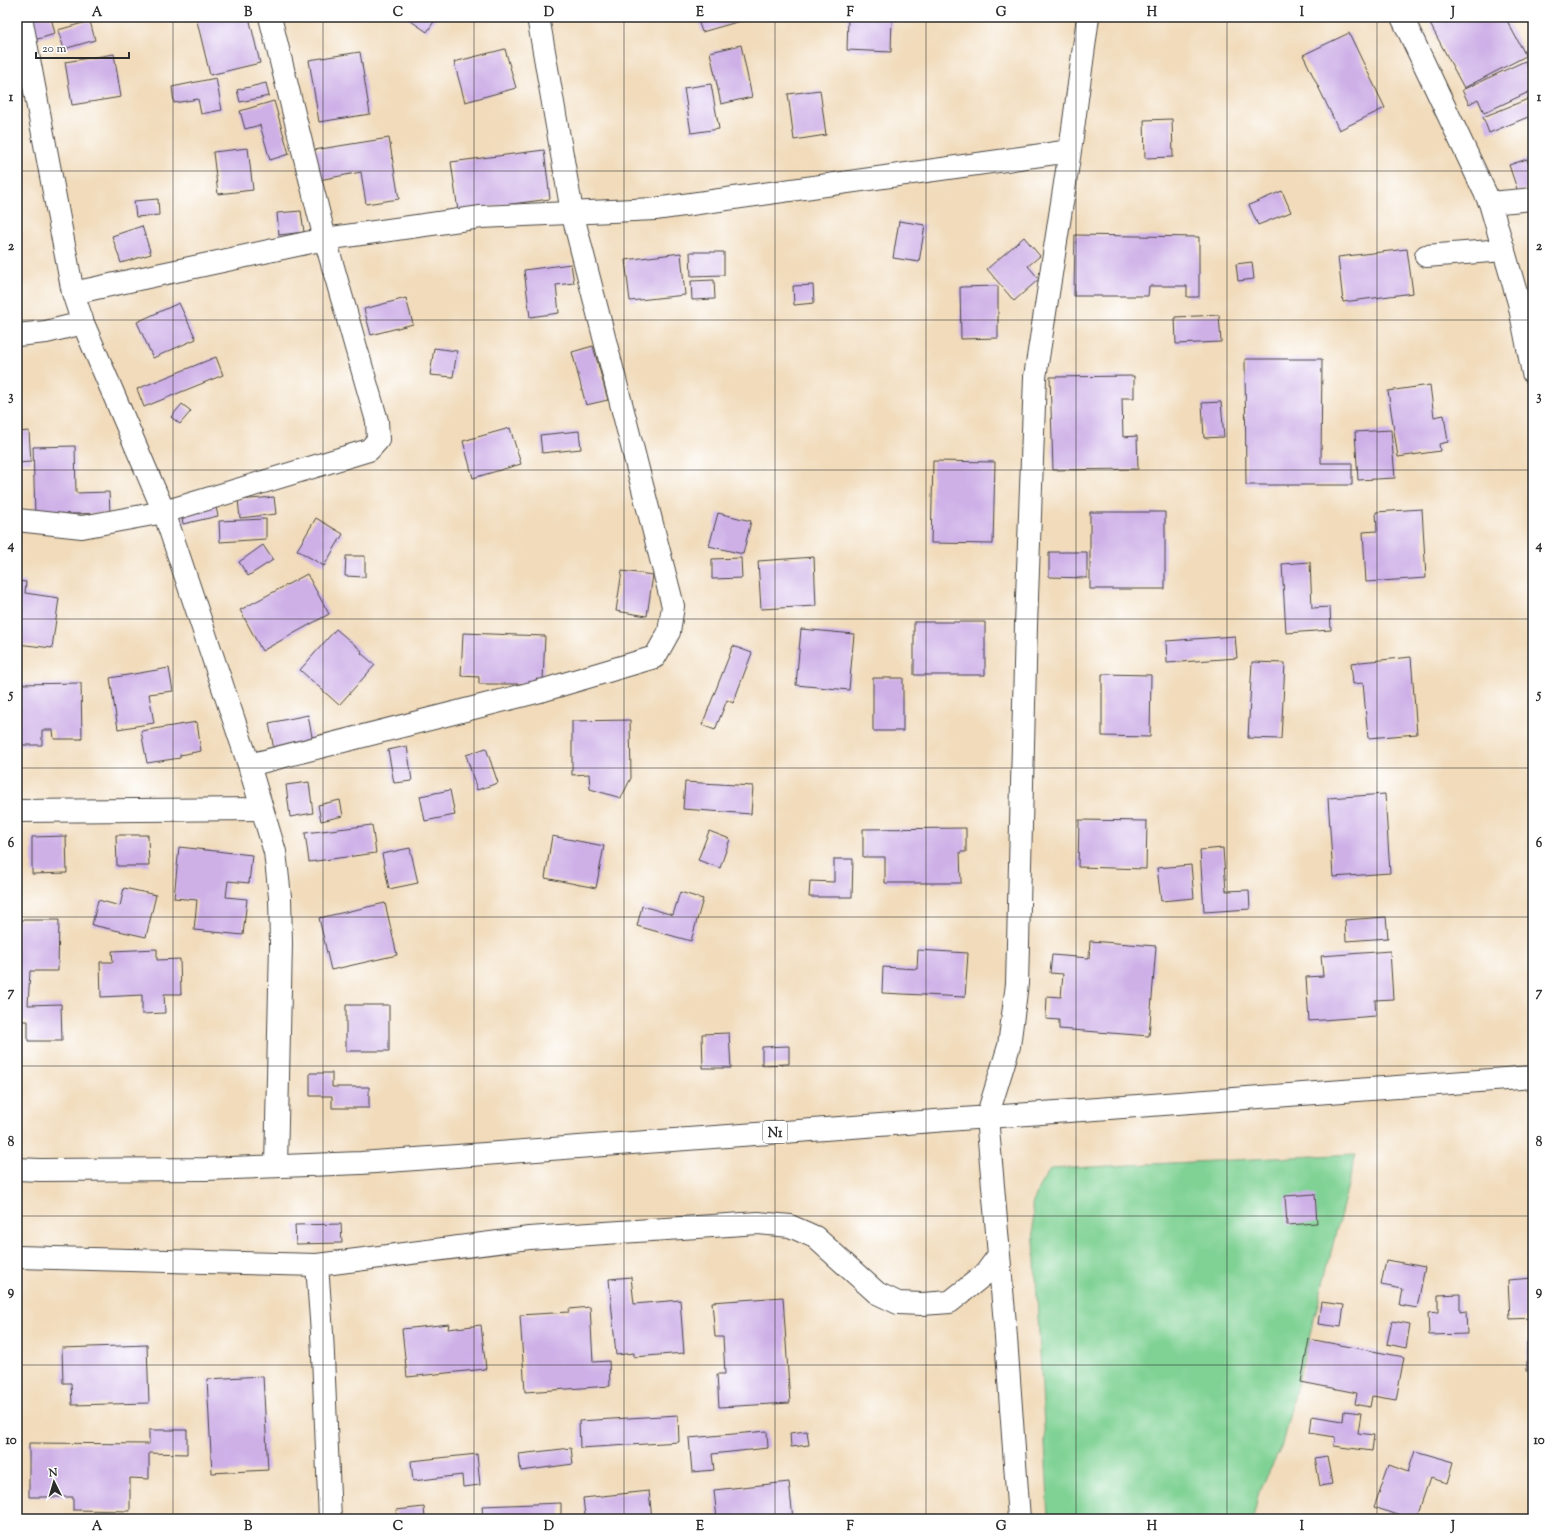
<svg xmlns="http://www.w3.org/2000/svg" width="1550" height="1536" font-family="'Sorts Mill Goudy',serif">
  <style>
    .green { fill: #80d294; stroke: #567e60 }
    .building { fill: #ceb0e7 }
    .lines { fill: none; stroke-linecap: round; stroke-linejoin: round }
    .minor-casing { stroke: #494541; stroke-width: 24 }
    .highway-casing { stroke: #494541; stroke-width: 24 }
    .minor { stroke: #fff; stroke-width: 22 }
    .highway { stroke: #fff; stroke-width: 22 }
    .grid { fill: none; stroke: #2b2b2b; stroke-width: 1; stroke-opacity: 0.55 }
    .labels { text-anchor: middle; stroke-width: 3; stroke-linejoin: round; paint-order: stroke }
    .shield { fill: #fff; stroke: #6b6b6b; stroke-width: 1 }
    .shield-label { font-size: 13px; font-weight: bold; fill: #2b2b2b }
    .neatline { fill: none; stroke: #2b2b2b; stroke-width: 1.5 }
    .grid-label { font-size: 13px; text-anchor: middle; font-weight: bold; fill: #2b2b2b }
  </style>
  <rect width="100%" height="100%" fill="#fff"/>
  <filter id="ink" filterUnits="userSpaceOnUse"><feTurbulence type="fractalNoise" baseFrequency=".025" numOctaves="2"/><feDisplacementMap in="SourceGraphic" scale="8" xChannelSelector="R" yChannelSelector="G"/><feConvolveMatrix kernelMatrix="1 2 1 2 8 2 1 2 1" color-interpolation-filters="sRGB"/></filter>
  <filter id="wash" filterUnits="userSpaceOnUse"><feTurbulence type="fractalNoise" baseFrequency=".012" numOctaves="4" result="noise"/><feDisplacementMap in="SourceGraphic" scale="16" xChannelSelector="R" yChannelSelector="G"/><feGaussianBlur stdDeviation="0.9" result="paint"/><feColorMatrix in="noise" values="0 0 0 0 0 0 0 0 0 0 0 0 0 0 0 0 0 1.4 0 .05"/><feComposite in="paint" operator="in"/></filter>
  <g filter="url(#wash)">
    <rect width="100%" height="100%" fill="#f1dbbb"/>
    <!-- green -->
    <path class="green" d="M 1356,1154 L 1281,1448 L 1259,1492 L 1253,1519 L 1049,1519 L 1032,1205 L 1040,1185 L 1050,1169 Z"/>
    <g id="blocks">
      <!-- building -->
      <path class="building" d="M 30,17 L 51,17 L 55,34 L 38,39 L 34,38 Z
        M 196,17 L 249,17 L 260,63 L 210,75 Z
        M 405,17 L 437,17 L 427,32 Z
        M 697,17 L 743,17 L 744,20 L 702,32 Z
        M 848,17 L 892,17 L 891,52 L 847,50 Z
        M 1438,17 L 1505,17 L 1526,56 L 1464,88 L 1429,22 Z
        M 90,21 L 95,40 L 64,49 L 58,30 Z
        M 1349,33 L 1385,108 L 1339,130 L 1303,55 Z
        M 741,45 L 752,97 L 721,104 L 710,52 Z
        M 505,49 L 516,88 L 465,102 L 454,62 Z
        M 360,52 L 370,114 L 319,122 L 309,60 Z
        M 114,54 L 121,97 L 72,105 L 65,62 Z
        M 1525,61 L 1533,78 L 1533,90 L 1484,113 L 1478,99 L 1469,104 L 1462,90 Z
        M 216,78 L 222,110 L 201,114 L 198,99 L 174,103 L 172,87 Z
        M 266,83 L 269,96 L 240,102 L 237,90 Z
        M 711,84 L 719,129 L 691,133 L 684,88 Z
        M 820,90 L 826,135 L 794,140 L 788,94 Z
        M 1528,99 L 1533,110 L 1533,115 L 1489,133 L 1483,117 Z
        M 274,101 L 289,154 L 270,160 L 260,125 L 245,129 L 240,111 Z
        M 1172,119 L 1173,157 L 1145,158 L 1144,120 Z
        M 389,138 L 399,199 L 366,204 L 361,172 L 319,180 L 314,150 Z
        M 248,148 L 253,190 L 218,194 L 213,152 Z
        M 544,150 L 550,199 L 458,211 L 451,162 Z
        M 1527,159 L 1533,175 L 1533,187 L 1518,192 L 1509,165 Z
        M 1282,191 L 1291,212 L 1258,225 L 1249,205 Z
        M 158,199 L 159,215 L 136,217 L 134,201 Z
        M 301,211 L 304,232 L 279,235 L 277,213 Z
        M 899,221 L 925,225 L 919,262 L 893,258 Z
        M 142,226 L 151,254 L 121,263 L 112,236 Z
        M 1075,235 L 1199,237 L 1199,297 L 1187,297 L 1187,286 L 1149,286 L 1148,296 L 1074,296 Z
        M 1024,237 L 1040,256 L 1028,266 L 1039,279 L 1014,301 L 987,269 Z
        M 1407,249 L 1413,293 L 1343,302 L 1338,257 Z
        M 690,252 L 724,252 L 724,275 L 691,276 Z
        M 681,253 L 685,295 L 630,301 L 625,260 Z
        M 1252,262 L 1254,279 L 1238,281 L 1236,264 Z
        M 571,264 L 574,283 L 556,285 L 559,313 L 530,317 L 524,270 Z
        M 714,280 L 715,299 L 692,300 L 691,281 Z
        M 813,285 L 814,303 L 794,305 L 793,286 Z
        M 998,286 L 998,338 L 961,339 L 960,287 Z
        M 406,298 L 413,324 L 371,335 L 364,309 Z
        M 179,303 L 196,339 L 153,358 L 137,322 Z
        M 1219,315 L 1221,342 L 1176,344 L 1175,317 Z
        M 593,346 L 608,400 L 586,405 L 572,352 Z
        M 434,348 L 457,351 L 453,377 L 430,375 Z
        M 216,357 L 223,375 L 144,407 L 137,389 Z
        M 1245,359 L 1322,359 L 1321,463 L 1352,463 L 1352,485 L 1246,485 Z
        M 1134,376 L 1134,398 L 1122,398 L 1123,437 L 1137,436 L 1138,469 L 1053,470 L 1050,377 Z
        M 1430,385 L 1434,417 L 1444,415 L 1448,442 L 1439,444 L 1440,451 L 1398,457 L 1388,391 Z
        M 1221,402 L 1224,437 L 1204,438 L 1202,403 Z
        M 182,404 L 191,411 L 180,424 L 171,417 Z
        M 510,428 L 521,464 L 473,478 L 463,441 Z
        M 1391,430 L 1395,478 L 1358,480 L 1355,432 Z
        M 29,431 L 31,462 L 17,463 L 17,432 Z
        M 579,431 L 581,449 L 542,453 L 540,435 Z
        M 75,446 L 76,493 L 109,492 L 110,513 L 35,515 L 33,447 Z
        M 933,461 L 995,462 L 993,544 L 931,543 Z
        M 274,497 L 276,514 L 240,518 L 238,500 Z
        M 215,503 L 218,516 L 183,524 L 181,510 Z
        M 1422,509 L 1426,578 L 1366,582 L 1363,532 L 1377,531 L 1376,512 Z
        M 1090,512 L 1165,512 L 1165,589 L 1090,589 Z
        M 718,513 L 751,521 L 743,554 L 709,546 Z
        M 316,518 L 343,534 L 324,566 L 297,550 Z
        M 266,519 L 266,539 L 220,542 L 219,521 Z
        M 263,545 L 273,560 L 248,576 L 239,562 Z
        M 1049,552 L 1087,552 L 1087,578 L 1049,577 Z
        M 346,556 L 365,556 L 365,577 L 345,576 Z
        M 814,557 L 816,606 L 761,609 L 758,561 Z
        M 741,558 L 742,578 L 712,579 L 712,559 Z
        M 1310,562 L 1312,608 L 1330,607 L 1331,630 L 1286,633 L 1282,564 Z
        M 622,571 L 653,575 L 647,616 L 616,611 Z
        M 307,574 L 329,614 L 262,651 L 240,610 Z
        M 17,581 L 26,582 L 25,593 L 59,598 L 52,648 L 17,644 Z
        M 914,622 L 985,622 L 985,675 L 914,675 Z
        M 336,629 L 362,651 L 361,653 L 375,665 L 339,705 L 300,670 Z
        M 801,629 L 854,634 L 849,690 L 796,685 Z
        M 463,633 L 545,636 L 543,680 L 536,679 L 536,684 L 479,684 L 479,677 L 461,676 Z
        M 1235,636 L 1237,658 L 1167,663 L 1166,641 Z
        M 733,646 L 752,653 L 733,703 L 727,700 L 715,730 L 702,725 Z
        M 1411,657 L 1417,734 L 1368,738 L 1363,683 L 1353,684 L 1351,663 Z
        M 1252,662 L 1285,663 L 1281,739 L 1248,738 Z
        M 169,668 L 173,691 L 149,694 L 154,723 L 118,729 L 110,678 Z
        M 1102,674 L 1151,675 L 1150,737 L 1102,736 Z
        M 873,678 L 903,678 L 903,731 L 873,731 Z
        M 81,683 L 82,739 L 54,739 L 53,730 L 42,730 L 42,745 L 17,745 L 17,684 Z
        M 308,715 L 313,742 L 274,750 L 269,723 Z
        M 630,720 L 631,778 L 621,798 L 590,789 L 589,774 L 572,775 L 572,721 Z
        M 197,722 L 201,751 L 180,755 L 180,758 L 147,763 L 141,731 Z
        M 407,746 L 412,781 L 394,783 L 388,750 Z
        M 486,748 L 498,783 L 477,790 L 466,755 Z
        M 309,782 L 313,813 L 290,817 L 286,785 Z
        M 685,782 L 753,786 L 751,814 L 683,809 Z
        M 450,790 L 455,815 L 425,821 L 420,796 Z
        M 1385,794 L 1390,873 L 1333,877 L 1328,798 Z
        M 340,800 L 343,816 L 321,821 L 318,805 Z
        M 1079,820 L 1147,821 L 1146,869 L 1078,867 Z
        M 372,825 L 376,853 L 309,862 L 305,833 Z
        M 966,828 L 966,852 L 960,852 L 961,883 L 885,883 L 885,857 L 863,857 L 863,829 Z
        M 709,831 L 730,839 L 720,868 L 698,860 Z
        M 116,835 L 148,835 L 149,866 L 117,866 Z
        M 66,836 L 67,873 L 32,874 L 32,837 Z
        M 552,836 L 604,846 L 596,888 L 545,878 Z
        M 179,847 L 252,855 L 249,883 L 228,881 L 226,897 L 247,899 L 243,935 L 194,930 L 197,900 L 174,898 Z
        M 410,848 L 418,883 L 389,889 L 382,854 Z
        M 1223,848 L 1226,891 L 1249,890 L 1250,909 L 1204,912 L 1200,850 Z
        M 834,859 L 853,859 L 852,897 L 809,897 L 810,881 L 834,882 Z
        M 1191,865 L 1194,898 L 1161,901 L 1157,868 Z
        M 124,888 L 156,895 L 146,937 L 92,925 L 98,900 L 120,906 Z
        M 680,892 L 703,899 L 691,941 L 637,926 L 642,906 L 673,915 Z
        M 385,903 L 397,955 L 331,970 L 319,918 Z
        M 1386,917 L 1388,938 L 1346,941 L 1345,920 Z
        M 17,920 L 59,920 L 58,971 L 30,971 L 28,1005 L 61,1004 L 62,1041 L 28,1041 L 28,1021 L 17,1021 Z
        M 1090,941 L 1156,946 L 1149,1036 L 1059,1029 L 1059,1020 L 1046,1019 L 1047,996 L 1061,997 L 1063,974 L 1050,973 L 1052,955 L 1089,958 Z
        M 157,949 L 157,960 L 180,959 L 181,994 L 164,994 L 165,1013 L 142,1014 L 142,995 L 101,997 L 100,962 L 113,962 L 112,951 Z
        M 918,950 L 968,953 L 965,997 L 882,993 L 883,967 L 917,969 Z
        M 1390,951 L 1393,999 L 1375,1000 L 1376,1016 L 1309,1021 L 1306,977 L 1323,976 L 1321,956 Z
        M 346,1005 L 389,1005 L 389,1051 L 346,1051 Z
        M 729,1033 L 731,1068 L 703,1068 L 702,1034 Z
        M 789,1046 L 789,1064 L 762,1065 L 762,1047 Z
        M 310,1073 L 332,1073 L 332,1087 L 369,1087 L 369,1108 L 332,1108 L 332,1096 L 310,1096 Z
        M 1315,1194 L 1317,1223 L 1287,1225 L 1285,1196 Z
        M 341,1224 L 342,1243 L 296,1244 L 295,1225 Z
        M 1386,1260 L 1425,1267 L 1417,1308 L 1400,1305 L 1403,1289 L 1381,1285 Z
        M 631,1277 L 634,1304 L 680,1300 L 684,1353 L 634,1357 L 634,1353 L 616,1355 L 609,1279 Z
        M 1533,1278 L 1533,1318 L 1510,1319 L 1508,1280 Z
        M 1460,1294 L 1460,1312 L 1466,1311 L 1467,1334 L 1429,1335 L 1428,1313 L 1438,1312 L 1438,1295 Z
        M 783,1297 L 790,1403 L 719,1407 L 717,1374 L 725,1374 L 723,1337 L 715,1337 L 712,1302 Z
        M 1321,1302 L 1344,1305 L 1341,1327 L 1318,1324 Z
        M 590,1307 L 593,1362 L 609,1361 L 610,1386 L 525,1392 L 520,1315 L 569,1312 L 569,1309 Z
        M 1392,1321 L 1410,1324 L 1406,1348 L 1387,1344 Z
        M 449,1324 L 448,1329 L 481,1325 L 486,1369 L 407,1377 L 402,1329 Z
        M 1309,1339 L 1404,1357 L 1396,1400 L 1372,1396 L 1370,1407 L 1355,1404 L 1357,1393 L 1301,1382 Z
        M 1527,1343 L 1533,1343 L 1533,1371 L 1527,1371 Z
        M 147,1345 L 149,1403 L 72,1405 L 71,1383 L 63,1383 L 62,1348 Z
        M 263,1376 L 268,1470 L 212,1473 L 207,1379 Z
        M 1344,1411 L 1361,1413 L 1358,1433 L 1374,1435 L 1372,1451 L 1334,1446 L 1335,1437 L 1310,1433 L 1312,1416 L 1343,1421 Z
        M 678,1415 L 679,1442 L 580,1448 L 579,1421 Z
        M 149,1430 L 187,1430 L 187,1454 L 149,1453 L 149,1479 L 130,1478 L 130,1511 L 73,1510 L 73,1497 L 29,1497 L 29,1443 L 149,1444 Z
        M 767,1431 L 768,1448 L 712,1454 L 714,1470 L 692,1472 L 689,1438 Z
        M 807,1431 L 809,1445 L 791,1447 L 790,1433 Z
        M 571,1448 L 573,1464 L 521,1471 L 519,1454 Z
        M 1415,1451 L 1454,1462 L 1448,1483 L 1430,1478 L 1416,1519 L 1408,1519 L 1374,1507 L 1389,1465 L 1408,1472 Z
        M 477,1454 L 480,1485 L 463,1487 L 462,1475 L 413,1481 L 411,1461 Z
        M 1327,1456 L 1332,1484 L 1320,1486 L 1315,1458 Z
        M 789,1482 L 793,1519 L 717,1519 L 714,1490 Z
        M 649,1491 L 652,1519 L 592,1519 L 592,1515 L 585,1516 L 583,1498 Z
        M 561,1503 L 561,1519 L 483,1519 L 482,1506 Z
        M 424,1507 L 425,1519 L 397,1519 L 396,1510 Z"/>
    </g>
  </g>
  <g filter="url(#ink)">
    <use href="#blocks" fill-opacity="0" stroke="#494541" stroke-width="1"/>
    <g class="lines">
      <defs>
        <path id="minor" d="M 21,17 L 73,293 L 83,323 L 164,512 L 249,765 L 275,852 L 280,897 L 281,944 L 276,1166
          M 1402,17 L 1490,203 L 1519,303 L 1533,373
          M 1490,203 L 1533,199
          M 1426,256 L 1504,250
          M 73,293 L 325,239 L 481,217 L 655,209 L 1070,151
          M 17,335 L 46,332 L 83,323
          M 17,520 L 82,527 L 164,512 L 369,450 L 378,440 L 377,421 L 325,239 L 270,17
          M 249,765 L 544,690 L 655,657 L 669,632 L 673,606 L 572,212 L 538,17
          M 17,811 L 262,809
          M 17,1257 L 317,1265
          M 330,1519 L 322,1333 L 317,1265 L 529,1238 L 758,1223 L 790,1226 L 815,1237 L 877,1293 L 898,1303 L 922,1304 L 950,1302 L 985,1274 L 999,1255
          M 1019,1519 L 1005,1324 L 987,1117 L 1009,1046 L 1017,984 L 1026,625 L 1035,377 L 1070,151 L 1088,17"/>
        <path id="highway" d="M 17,1169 L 40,1170 L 206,1169 L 361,1163 L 1533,1077"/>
      </defs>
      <!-- minor casing -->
      <use href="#minor" class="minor-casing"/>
      <!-- highway casing -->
      <use href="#highway" class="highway-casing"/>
      <!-- minor -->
      <use href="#minor" class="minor"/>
      <!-- highway -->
      <use href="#highway" class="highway"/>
    </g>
  </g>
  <!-- grid -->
  <path class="grid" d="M 173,17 L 173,1519M 323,17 L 323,1519M 474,17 L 474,1519M 624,17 L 624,1519M 775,17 L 775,1519M 926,17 L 926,1519M 1076,17 L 1076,1519M 1227,17 L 1227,1519M 1377,17 L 1377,1519M 17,171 L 1533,171M 17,320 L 1533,320M 17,470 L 1533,470M 17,619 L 1533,619M 17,768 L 1533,768M 17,917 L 1533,917M 17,1066 L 1533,1066M 17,1216 L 1533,1216M 17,1365 L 1533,1365"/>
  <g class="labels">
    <!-- shield labels -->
    <rect class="shield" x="763" y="1121" width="24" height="22" rx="3"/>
    <g class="shield-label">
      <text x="775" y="1137">N1</text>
    </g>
  </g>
  <!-- margin -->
  <rect width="1550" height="1536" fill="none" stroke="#fff" stroke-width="44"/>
  <!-- north arrow -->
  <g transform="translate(54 1482) rotate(355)" stroke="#ffffff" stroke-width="3" paint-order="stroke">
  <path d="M0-3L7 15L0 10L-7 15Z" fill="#2b2b2b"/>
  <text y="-6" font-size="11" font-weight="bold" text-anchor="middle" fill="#2b2b2b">N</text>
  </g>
  <!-- scale -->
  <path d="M36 52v6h93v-6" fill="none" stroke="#2b2b2b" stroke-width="2"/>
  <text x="42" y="52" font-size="12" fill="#2b2b2b" stroke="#ffffff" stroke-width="3" paint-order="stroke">20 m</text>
  <rect x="22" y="22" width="1506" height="1492" class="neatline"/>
  <g class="grid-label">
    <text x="97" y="16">A</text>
    <text x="248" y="16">B</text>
    <text x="398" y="16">C</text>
    <text x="549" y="16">D</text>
    <text x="700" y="16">E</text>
    <text x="850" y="16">F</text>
    <text x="1001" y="16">G</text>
    <text x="1152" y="16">H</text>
    <text x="1302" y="16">I</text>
    <text x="1453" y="16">J</text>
    <text x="11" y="101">1</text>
    <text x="1539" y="101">1</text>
    <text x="11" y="250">2</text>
    <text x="1539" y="250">2</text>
    <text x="11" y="400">3</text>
    <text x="1539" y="400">3</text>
    <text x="11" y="549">4</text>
    <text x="1539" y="549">4</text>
    <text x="11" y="698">5</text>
    <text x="1539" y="698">5</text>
    <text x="11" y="847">6</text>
    <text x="1539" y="847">6</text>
    <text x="11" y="996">7</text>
    <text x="1539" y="996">7</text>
    <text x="11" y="1146">8</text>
    <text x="1539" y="1146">8</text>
    <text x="11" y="1295">9</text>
    <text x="1539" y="1295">9</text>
    <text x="11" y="1444">10</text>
    <text x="1539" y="1444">10</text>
    <text x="97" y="1530">A</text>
    <text x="248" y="1530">B</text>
    <text x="398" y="1530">C</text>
    <text x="549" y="1530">D</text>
    <text x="700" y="1530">E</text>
    <text x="850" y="1530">F</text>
    <text x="1001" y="1530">G</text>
    <text x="1152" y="1530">H</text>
    <text x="1302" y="1530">I</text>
    <text x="1453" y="1530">J</text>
  </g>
</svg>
